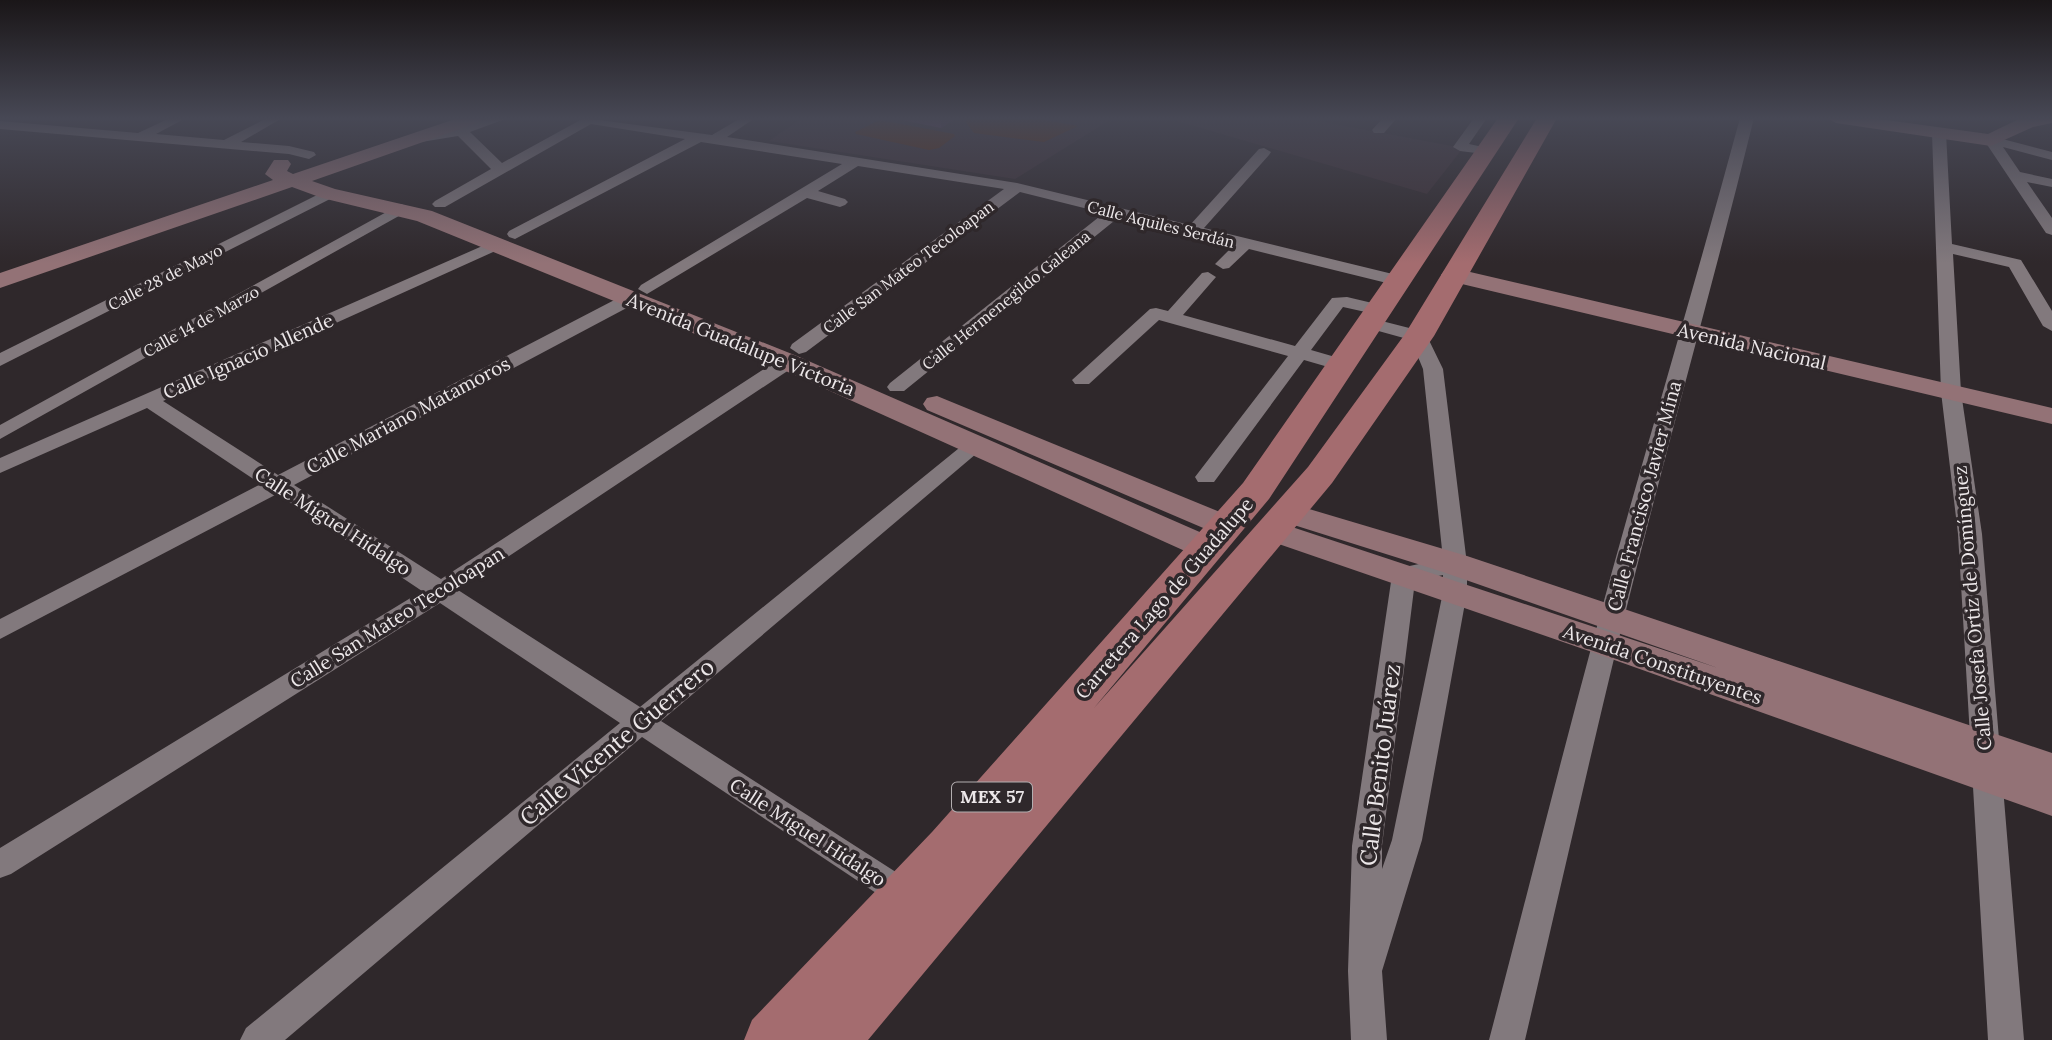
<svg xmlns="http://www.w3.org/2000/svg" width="2052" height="1040" font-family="Lora,serif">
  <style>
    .built { fill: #3c2f35 }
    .green { fill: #5b290b }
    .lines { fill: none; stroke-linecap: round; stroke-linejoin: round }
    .street { fill: #82797d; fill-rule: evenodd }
    .secondary { fill: #937276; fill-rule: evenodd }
    .primary { fill: #a46c6f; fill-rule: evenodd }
    .wall { fill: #693a72 }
    .shaded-wall { fill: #55305d }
    .labels { text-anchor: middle; stroke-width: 7; stroke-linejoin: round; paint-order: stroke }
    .far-street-label { font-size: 16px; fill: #ece7e9; stroke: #2f282b }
    .shield { fill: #2f282b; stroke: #b3aeb0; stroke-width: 2 }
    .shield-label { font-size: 18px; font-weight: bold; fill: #ece7e9 }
    .street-label { font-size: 19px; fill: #ece7e9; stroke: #2f282b }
    .near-street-label { font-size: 23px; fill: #ece7e9; stroke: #2f282b }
  </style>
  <rect width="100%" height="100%" fill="#2f282b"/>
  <!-- built -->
  <path class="built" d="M 802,118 L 1113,118 L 1015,179 L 769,141 Z
    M 1167,118 L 1302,118 L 1463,148 L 1427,194 Z"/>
  <!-- green -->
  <path class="green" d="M 970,118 L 1035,118 L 1078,126 L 1044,142 L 974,133 L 965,121 Z
    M 880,120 L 954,134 L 955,136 L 939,148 L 929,150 L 856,134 L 855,132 Z"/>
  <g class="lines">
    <!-- street -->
    <path class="street" d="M 170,118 L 186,118 L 156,134 L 224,140 L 267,118 L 282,118 L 241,142 L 289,146 L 314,152 L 316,155 L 309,159 L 289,154 L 0,129 L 0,121 L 138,133 Z
      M 489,118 L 508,118 L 470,132 L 502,163 L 584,118 L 712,135 L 741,118 L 755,118 L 727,137 L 1017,183 L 1190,225 L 1259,149 L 1264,148 L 1271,152 L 1269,155 L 1204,228 L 1405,277 L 1408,281 L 1399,286 L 1249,249 L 1229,268 L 1223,269 L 1215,264 L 1234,245 L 1119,217 L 904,391 L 890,391 L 887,387 L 890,383 L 1104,213 L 1020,192 L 806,352 L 799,354 L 790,348 L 792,344 L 1004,189 L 858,166 L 818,191 L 845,199 L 848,202 L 845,205 L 840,207 L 807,198 L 647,294 L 638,289 L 641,285 L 842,164 L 701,142 L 515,239 L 509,237 L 507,234 L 509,231 L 685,139 L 591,124 L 445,207 L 435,207 L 432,204 L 435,201 L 491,169 L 458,136 L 409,144 L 402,140 L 409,136 L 443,132 Z
      M 1383,118 L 1397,118 L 1384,133 L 1374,133 L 1372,130 Z
      M 1474,118 L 1487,118 L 1469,144 L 1492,149 L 1492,155 L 1460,151 L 1453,147 Z
      M 1740,118 L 1754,118 C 1711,293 1661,467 1618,642 C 1586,774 1556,907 1525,1040 L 1489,1040 C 1524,907 1557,774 1593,641 C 1640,466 1693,293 1740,118 Z
      M 1939,129 L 1946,133 L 1952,244 L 2021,260 L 2052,311 L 2052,331 L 2043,326 L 2009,267 L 1953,254 L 1961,392 L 1982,534 L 2024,1040 L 1988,1040 L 1958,534 L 1941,392 L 1932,133 Z
      M 1991,136 L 2052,152 L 2052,160 L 2003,147 L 2020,172 L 2052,179 L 2052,187 L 2027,182 L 2052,218 L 2052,235 L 2046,233 L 1984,140 Z
      M 329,189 L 337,194 L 334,197 L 0,366 L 0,353 Z
      M 401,204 L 406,206 L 409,209 L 406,212 L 0,439 L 0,425 Z
      M 496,240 L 504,245 L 502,248 L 163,401 L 278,475 L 624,295 L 636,295 L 639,299 L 636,303 L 294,485 L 441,579 L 781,358 L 795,358 L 797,362 L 795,366 L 458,590 L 640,707 L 969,440 L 983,440 L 986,444 L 983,448 L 661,721 L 916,885 L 921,895 L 916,905 L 905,909 L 894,905 L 642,737 L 285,1040 L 240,1040 L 246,1028 L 620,723 L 440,603 L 11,874 L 0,878 L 0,848 L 422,591 L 277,494 L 0,639 L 0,619 L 261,484 L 147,408 L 0,473 L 0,458 Z
      M 1208,272 L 1216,277 L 1183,315 L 1295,346 L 1332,298 L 1347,297 L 1385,306 L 1388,310 L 1379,315 L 1343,307 L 1311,350 L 1349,361 L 1352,365 L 1349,369 L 1342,371 L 1304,360 L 1214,482 L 1198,482 L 1195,477 L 1288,356 L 1159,320 L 1089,384 L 1075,384 L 1072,380 L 1150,309 L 1156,308 L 1168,311 L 1202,273 Z
      M 1370,318 L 1425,332 L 1443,369 L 1467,564 L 1467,592 L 1422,840 L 1382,971 L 1387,1040 L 1351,1040 L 1348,971 L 1352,846 L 1392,575 L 1395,569 L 1443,559 L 1423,369 L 1411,340 L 1364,327 L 1361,323 L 1364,319 ZM 1443,575 L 1443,592 L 1392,840 L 1382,869 L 1382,846 L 1415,581 Z"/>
    <!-- secondary -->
    <path class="secondary" d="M 458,118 L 483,118 L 480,122 L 312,181 L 335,189 L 432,211 L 797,356 L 1218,540 L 1223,548 L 1218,556 L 1207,559 L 1196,556 L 779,368 L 417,221 L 322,198 L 292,187 L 0,288 L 0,273 L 273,180 L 265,174 L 274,160 L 288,160 L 291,164 L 287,171 L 293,174 Z
      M 1827,118 L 1872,118 L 1988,134 L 2021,118 L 2052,118 L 2052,123 L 2033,127 L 1991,146 L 1836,123 Z
      M 1453,268 L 2052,408 L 2052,424 L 1445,280 L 1441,275 L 1445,270 Z
      M 937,396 L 1237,519 L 1242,526 L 1237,533 L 1226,536 L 1215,533 L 927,410 L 923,404 L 927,398 Z
      M 1289,503 L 1467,556 L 2052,753 L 2052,816 L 1592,652 L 1261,538 L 1256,531 L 1261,524 L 1272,521 L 1283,524 L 1718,668 L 1443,572 L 1278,520 L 1273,513 L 1278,506 Z"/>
    <!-- primary -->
    <path class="primary" d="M 1498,118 L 1519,118 L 1269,499 L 1094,708 L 1308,467 L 1405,334 L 1537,118 L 1557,118 L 1434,336 L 1332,483 L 868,1040 L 744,1040 L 752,1020 L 932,832 L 1243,483 Z"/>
  </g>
  <!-- wall -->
  <path class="wall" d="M 896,118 L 953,118 L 953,120 L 941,128 L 897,119 Z"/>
  <!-- shaded-wall -->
  <path class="shaded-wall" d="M 941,118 L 953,118 L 953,120 L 941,128 Z"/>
  <!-- sky -->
  <linearGradient id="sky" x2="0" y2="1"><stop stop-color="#1a1618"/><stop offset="0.45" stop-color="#474855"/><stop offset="1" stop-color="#474855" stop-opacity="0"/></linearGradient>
  <rect width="2052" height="263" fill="url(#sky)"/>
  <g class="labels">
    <!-- far-street labels -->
    <g class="far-street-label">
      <text transform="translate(1161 224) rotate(14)" y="6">Calle Aquiles Serdán</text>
      <text transform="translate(908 267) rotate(-37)" y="6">Calle San Mateo Tecoloapan</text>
      <text transform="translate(165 277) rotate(-27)" y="6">Calle 28 de Mayo</text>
      <text transform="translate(1006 300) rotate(-39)" y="6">Calle Hermenegildo Galeana</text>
      <text transform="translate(201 321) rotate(-29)" y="6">Calle 14 de Marzo</text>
    </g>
    <!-- shield labels -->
    <rect class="shield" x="952" y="782.5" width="80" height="29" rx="5"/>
    <g class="shield-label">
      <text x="992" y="803">MEX 57</text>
    </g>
    <!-- street labels -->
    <g class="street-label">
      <text transform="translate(741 344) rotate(22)" y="7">Avenida Guadalupe Victoria</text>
      <text transform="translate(1752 346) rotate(13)" y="7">Avenida Nacional</text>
      <text transform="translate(248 356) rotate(-24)" y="7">Calle Ignacio Allende</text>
      <text transform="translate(408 415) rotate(-28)" y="7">Calle Mariano Matamoros</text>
      <text transform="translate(1644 496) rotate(-75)" y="7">Calle Francisco Javier Mina</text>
      <text transform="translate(333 521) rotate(33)" y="7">Calle Miguel Hidalgo</text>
      <text transform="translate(1164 598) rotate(-49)" y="7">Carretera Lago de Guadalupe</text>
      <text transform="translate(1972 608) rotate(-95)" y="7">Calle Josefa Ortiz de Domínguez</text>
      <text transform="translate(397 617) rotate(-32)" y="7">Calle San Mateo Tecoloapan</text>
      <text transform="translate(1663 664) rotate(19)" y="7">Avenida Constituyentes</text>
      <text transform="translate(808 832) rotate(33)" y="7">Calle Miguel Hidalgo</text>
    </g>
    <!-- near-street labels -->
    <g class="near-street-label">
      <text transform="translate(617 742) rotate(-40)" y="8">Calle Vicente Guerrero</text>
      <text transform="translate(1380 765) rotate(-83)" y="8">Calle Benito Juárez</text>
    </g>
  </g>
</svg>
